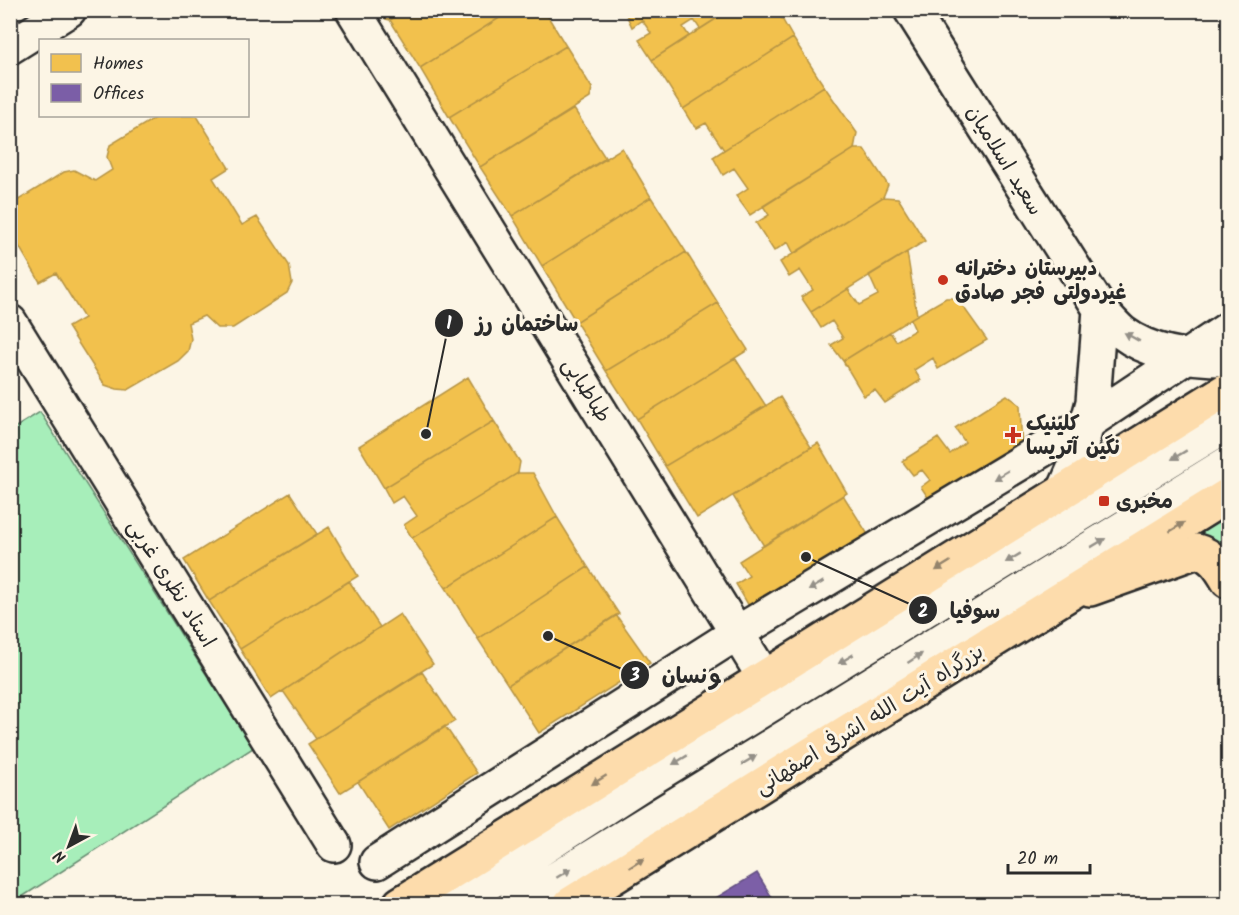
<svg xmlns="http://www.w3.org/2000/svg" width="1239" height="915" font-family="Kalam,'Playpen Sans Arabic',sans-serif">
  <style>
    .green { fill: #a7eeba; stroke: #698c72; stroke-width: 1.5 }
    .homes { fill: #f2c14e; stroke: #b69444; stroke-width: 1.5 }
    .offices { fill: #7b5ea7; stroke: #634f82; stroke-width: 1.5 }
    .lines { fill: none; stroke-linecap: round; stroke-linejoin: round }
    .minor-casing { stroke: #2b2b2b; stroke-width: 38 }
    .major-casing { stroke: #2b2b2b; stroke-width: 38 }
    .highway-casing { stroke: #2b2b2b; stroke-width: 38 }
    .minor { stroke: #fcf5e5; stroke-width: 33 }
    .major { stroke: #fddcac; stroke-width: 33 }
    .highway { stroke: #fddcac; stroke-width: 33 }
    .oneway { fill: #949088 }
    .oneway2 { fill: #94846c }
    .poi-dot { fill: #c8321e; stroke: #fcf5e5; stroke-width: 2 }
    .labels { text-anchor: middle; stroke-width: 6; stroke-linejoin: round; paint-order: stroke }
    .street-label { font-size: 21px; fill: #2b2b2b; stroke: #fcf5e5 }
    .poi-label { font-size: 21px; font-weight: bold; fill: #2b2b2b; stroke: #fcf5e5; text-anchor: start }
    .leader { fill: none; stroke: #2b2b2b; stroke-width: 2 }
    .callout-dot { fill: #2b2b2b; stroke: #fcf5e5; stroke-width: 2 }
    .mark-label { font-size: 18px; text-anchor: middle; font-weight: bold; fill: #fff }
    .callout-label { font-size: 22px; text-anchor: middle; font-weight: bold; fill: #2b2b2b; stroke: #fcf5e5; stroke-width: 6; stroke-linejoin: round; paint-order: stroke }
  </style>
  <rect width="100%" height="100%" fill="#fcf5e5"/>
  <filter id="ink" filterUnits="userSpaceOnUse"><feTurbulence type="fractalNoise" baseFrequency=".0167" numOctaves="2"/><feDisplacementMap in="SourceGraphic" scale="12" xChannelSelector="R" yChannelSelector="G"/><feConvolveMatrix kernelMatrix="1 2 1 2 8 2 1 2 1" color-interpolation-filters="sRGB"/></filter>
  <g filter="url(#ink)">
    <!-- green -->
    <path class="green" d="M 40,412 L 253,748 L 11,904 L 11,430 Z
      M 1228,511 L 1228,567 L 1178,549 L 1198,530 Z"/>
    <!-- homes -->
    <path class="homes" d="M 381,10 L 406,10 L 390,20 L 386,19 Z
      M 406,10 L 512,10 L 420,68 L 390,20 Z
      M 512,10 L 544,10 L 566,46 L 449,117 L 420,68 Z
      M 624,10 L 730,10 L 700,29 L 694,20 L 683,27 L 689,36 L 652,60 L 639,40 L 651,33 L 642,20 L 632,27 Z
      M 730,10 L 777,10 L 793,38 L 683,109 L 652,60 Z
      M 793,38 L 824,86 L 724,150 L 706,123 L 697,128 L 691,122 L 683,109 Z
      M 566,46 L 592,88 L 590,98 L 480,167 L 449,117 Z
      M 824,86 L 857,133 L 854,149 L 750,215 L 736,196 L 748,188 L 734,168 L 723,175 L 713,157 Z
      M 574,109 L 606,159 L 512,216 L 480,167 Z
      M 158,116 L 197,116 L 229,168 L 213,178 L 242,225 L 257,217 L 289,265 L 292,283 L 287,293 L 233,328 L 217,328 L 204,316 L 188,323 L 191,339 L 188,351 L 178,361 L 128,390 L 117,389 L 105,385 L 68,327 L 84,318 L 56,273 L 40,282 L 10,231 L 10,208 L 15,202 L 64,172 L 74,170 L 95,181 L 112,170 L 107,157 L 110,145 Z
      M 622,148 L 651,197 L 542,266 L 512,216 Z
      M 854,149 L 864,149 L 888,185 L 883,197 L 794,254 L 788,242 L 774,251 L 756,223 L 769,215 L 763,206 Z
      M 651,197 L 686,252 L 576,322 L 542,266 Z
      M 883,197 L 898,198 L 925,241 L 811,312 L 801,297 L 813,290 L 800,270 L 789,277 L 780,262 Z
      M 686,252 L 718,303 L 606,371 L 576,322 Z
      M 907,252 L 917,315 L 843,361 L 831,345 L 843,338 L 832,321 L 821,328 L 811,312 L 848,289 L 859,305 L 878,295 L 869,275 Z
      M 946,298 L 957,298 L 987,340 L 938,369 L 933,358 L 914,370 L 921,380 L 885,403 L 875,390 L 864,396 L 843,361 L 890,332 L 896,341 L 915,330 L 910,319 Z
      M 718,303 L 748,350 L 637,419 L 606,371 Z
      M 735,358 L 766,406 L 665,466 L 637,419 Z
      M 468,377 L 494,421 L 384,488 L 359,446 Z
      M 1007,395 L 1020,405 L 1022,451 L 933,505 L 921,487 L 930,480 L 922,470 L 913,475 L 902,461 L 938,438 L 950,454 L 965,442 L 955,428 Z
      M 780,397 L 811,447 L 697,518 L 665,466 Z
      M 494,421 L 520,462 L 518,473 L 412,538 L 404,525 L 417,516 L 403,496 L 392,503 L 384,488 Z
      M 818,443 L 847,493 L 764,546 L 733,496 Z
      M 518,473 L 533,473 L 557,517 L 446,588 L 412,538 Z
      M 290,493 L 317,534 L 209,601 L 184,560 Z
      M 843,495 L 874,544 L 756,618 L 736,584 L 749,576 L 739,561 Z
      M 557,517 L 588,567 L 478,639 L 446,588 Z
      M 329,527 L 358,576 L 240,649 L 209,601 Z
      M 588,567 L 619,614 L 508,685 L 478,639 Z
      M 349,581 L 380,627 L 271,699 L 240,649 Z
      M 400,614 L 433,664 L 316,739 L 283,691 Z
      M 616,615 L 650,663 L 539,733 L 508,685 Z
      M 422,672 L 455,721 L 340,793 L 308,744 Z
      M 445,726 L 477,773 L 389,830 L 358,782 Z"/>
    <!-- offices -->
    <path class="offices" d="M 757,873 L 776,904 L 706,904 Z"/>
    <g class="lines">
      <defs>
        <path id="minor" d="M 353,10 L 764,677
          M 911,10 L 1100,309 C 1107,317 1115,326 1123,333 C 1152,355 1194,359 1228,359
          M 10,47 L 69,10
          M 10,322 L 334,845
          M 1064,491 L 1076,464 L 1093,402 L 1100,309
          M 377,862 L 737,633 L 1087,423 L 1228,329
          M 456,904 L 645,782 L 1228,424
          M 515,904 L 1228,463"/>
        <path id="major" d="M 1090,589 L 1197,551 C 1212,555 1220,567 1228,581"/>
        <path id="highway" d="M 400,904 L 1228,389
          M 570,904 L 1228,495"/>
      </defs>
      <!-- minor casing -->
      <use href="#minor" class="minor-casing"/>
      <!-- major casing -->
      <use href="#major" class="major-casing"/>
      <!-- highway casing -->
      <use href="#highway" class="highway-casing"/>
      <!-- minor -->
      <use href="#minor" class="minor"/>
      <!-- major -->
      <use href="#major" class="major"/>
      <!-- highway -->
      <use href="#highway" class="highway"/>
    </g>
    <!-- one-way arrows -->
    <defs><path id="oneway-solid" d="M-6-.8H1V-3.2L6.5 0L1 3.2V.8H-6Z" transform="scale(1.5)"/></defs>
    <g class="oneway">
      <use href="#oneway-solid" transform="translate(1132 337) rotate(-151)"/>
      <use href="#oneway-solid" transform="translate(1179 455) rotate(149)"/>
      <use href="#oneway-solid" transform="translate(1001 475) rotate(149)"/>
      <use href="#oneway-solid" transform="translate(1098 543) rotate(-31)"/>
      <use href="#oneway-solid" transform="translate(1013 558) rotate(149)"/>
      <use href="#oneway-solid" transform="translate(816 586) rotate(149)"/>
      <use href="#oneway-solid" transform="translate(915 658) rotate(-33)"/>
      <use href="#oneway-solid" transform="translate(846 659) rotate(149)"/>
      <use href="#oneway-solid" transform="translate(680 760) rotate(149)"/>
      <use href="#oneway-solid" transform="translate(749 760) rotate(-31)"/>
      <use href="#oneway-solid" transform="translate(564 873) rotate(-32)"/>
    </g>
    <g class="oneway2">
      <use href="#oneway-solid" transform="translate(1177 527) rotate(-32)"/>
      <use href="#oneway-solid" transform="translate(943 566) rotate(148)"/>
      <use href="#oneway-solid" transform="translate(599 780) rotate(148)"/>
      <use href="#oneway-solid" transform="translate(637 863) rotate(-32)"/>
    </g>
  </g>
  <!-- markers -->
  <g class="poi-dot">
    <circle cx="943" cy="280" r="6"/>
    <path d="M1010 426h6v6h6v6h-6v6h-6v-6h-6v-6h6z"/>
    <rect x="1098" y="495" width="12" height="12" rx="3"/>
  </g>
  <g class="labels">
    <!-- street labels -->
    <g class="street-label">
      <text transform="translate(1005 160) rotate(58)" y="7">سعید اسلامیان</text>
      <text transform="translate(587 390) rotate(58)" y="7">طباطبایی</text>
      <text transform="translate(172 583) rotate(58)" y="7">استاد نظری غربی</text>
      <text transform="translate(869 719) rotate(-32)" y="7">بزرگراه آیت الله اشرفی اصفهانی</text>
    </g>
    <!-- poi labels -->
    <g class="poi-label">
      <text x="955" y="275">دبیرستان دخترانه<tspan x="955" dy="24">غیردولتی فجر صادق</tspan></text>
      <text x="1026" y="430">کلینیک<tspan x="1026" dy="24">نگین آتریسا</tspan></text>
      <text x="1116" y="508">مخبری</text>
    </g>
  </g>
  <!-- callouts -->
  <path class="leader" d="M426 434L449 323M806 557L923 610M548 636L635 675"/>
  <g class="callout-dot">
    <circle cx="426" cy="434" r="6"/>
    <circle cx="806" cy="557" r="6"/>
    <circle cx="548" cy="636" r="6"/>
    <circle cx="449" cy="323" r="15"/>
    <circle cx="923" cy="610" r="15"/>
    <circle cx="635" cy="675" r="15"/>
  </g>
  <g class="mark-label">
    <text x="449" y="329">1</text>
    <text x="923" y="617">2</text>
    <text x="635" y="681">3</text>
  </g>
  <g class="callout-label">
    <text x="527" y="331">ساختمان رز</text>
    <text x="975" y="618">سوفیا</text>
    <text x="692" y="683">ونسان</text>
  </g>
  <!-- margin -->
  <rect width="1239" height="915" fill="none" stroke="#fcf5e5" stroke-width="36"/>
  <rect x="18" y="18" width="1203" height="879" fill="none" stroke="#2b2b2b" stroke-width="2" filter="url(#ink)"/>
  <!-- legend -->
  <rect x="39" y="39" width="210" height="78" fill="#fcf5e5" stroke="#a8a49b" stroke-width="1.5"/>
  <rect x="51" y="54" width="30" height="18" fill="#f2c14e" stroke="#a8a49b" stroke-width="1.5"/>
  <text x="93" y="69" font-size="18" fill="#2b2b2b">Homes</text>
  <rect x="51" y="84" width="30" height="18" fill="#7b5ea7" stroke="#a8a49b" stroke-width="1.5"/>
  <text x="93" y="99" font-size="18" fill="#2b2b2b">Offices</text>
  <!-- north arrow -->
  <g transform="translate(69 846) rotate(221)" stroke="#fcf5e5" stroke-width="4.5" paint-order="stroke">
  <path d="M0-4.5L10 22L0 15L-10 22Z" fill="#2b2b2b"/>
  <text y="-9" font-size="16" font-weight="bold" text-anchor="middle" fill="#2b2b2b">N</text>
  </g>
  <!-- scale -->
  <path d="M1008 864v9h82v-9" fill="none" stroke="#2b2b2b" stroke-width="3"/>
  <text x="1017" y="864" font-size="18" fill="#2b2b2b" stroke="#fcf5e5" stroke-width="4.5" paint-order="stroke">20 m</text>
</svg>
